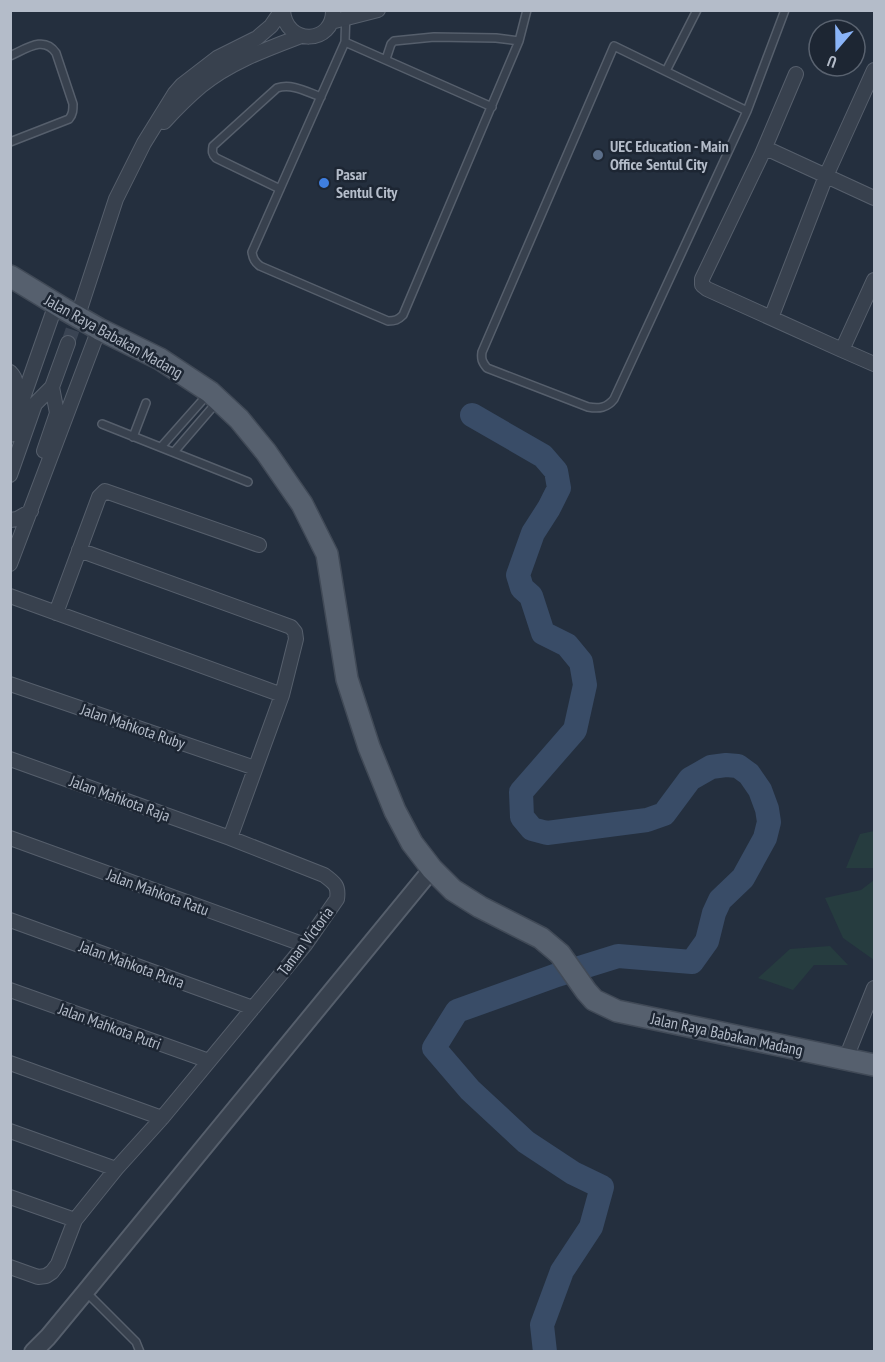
<svg xmlns="http://www.w3.org/2000/svg" width="885" height="1362" font-family="'PT Sans Narrow',sans-serif">
  <style>
    .green { fill: #263c3f }
    .lines { fill: none; stroke-linecap: round; stroke-linejoin: round }
    .river { stroke: #394c67; stroke-width: 24 }
    .minor-tunnel { stroke: #3a4453; stroke-width: 14; stroke-dasharray: 14 7; stroke-linecap: butt }
    .service-casing { stroke: #565f6c; stroke-width: 10 }
    .minor-casing { stroke: #565f6c; stroke-width: 16 }
    .tertiary-casing { stroke: #565f6c; stroke-width: 20 }
    .primary-casing { stroke: #414a57; stroke-width: 24 }
    .service { stroke: #38414e; stroke-width: 7 }
    .minor { stroke: #38414e; stroke-width: 14 }
    .tertiary { stroke: #38414e; stroke-width: 16 }
    .primary { stroke: #56606e; stroke-width: 21 }
    .service-dot { fill: #5c6f8a; stroke: #1d2633; stroke-width: 2 }
    .shop-dot { fill: #3f7fe0; stroke: #1d2633; stroke-width: 2 }
    .labels { text-anchor: middle; stroke-width: 5; stroke-linejoin: round; paint-order: stroke }
    .poi-label { font-size: 16px; font-weight: bold; fill: #b4bcc9; stroke: #1d2633; text-anchor: start }
    .street-label { font-size: 16px; fill: #b4bcc9; stroke: #1d2633 }
  </style>
  <rect width="100%" height="100%" fill="#242f3e"/>
  <!-- green -->
  <path class="green" d="M 874,831 L 874,868 L 846,868 L 860,834 Z
    M 874,880 L 874,960 L 843,938 L 825,898 L 861,890 Z
    M 830,946 L 848,965 L 814,965 L 793,990 L 758,978 L 790,949 Z"/>
  <g class="lines">
    <!-- river -->
    <path class="river" d="M 472,415 L 543,456 L 556,471 L 559,488 L 549,508 L 533,533 L 518,575 L 522,588 L 531,596 L 543,633 L 567,645 L 581,662 L 585,685 L 575,730 L 521,792 L 522,817 L 532,829 L 547,833 L 647,820 L 664,814 L 690,779 L 711,767 L 726,765 L 738,766 L 749,774 L 760,790 L 767,809 L 769,822 L 765,838 L 743,878 L 720,900 L 714,913 L 707,941 L 692,962 L 618,956 L 557,975 L 457,1011 L 434,1048 L 470,1090 L 526,1142 L 573,1173 L 602,1187 L 591,1227 L 562,1271 L 542,1325 L 545,1352"/>
    <!-- minor-tunnel -->
    <path class="minor-tunnel" d="M 68,343 L 79,311"/>
    <defs>
      <path id="service" d="M 346,10 L 345,42 L 252,252 C 253,259 255,262 260,266 L 388,321 C 395,321 398,320 403,315 L 519,41 L 527,10
        M 345,42 L 492,107
        M 10,56 C 26,49 44,35 56,53 L 73,104 C 73,110 73,114 69,119 L 10,142
        M 386,59 L 391,44 L 394,41 L 434,37 L 496,38 L 519,41
        M 666,71 L 697,10
        M 747,111 L 614,46 L 482,352 C 481,359 482,362 487,368 L 588,407 C 599,409 607,408 614,399 L 747,111 L 785,10
        M 280,189 L 216,158 C 212,154 212,152 213,146 L 277,88 C 292,83 307,92 321,97
        M 102,424 L 248,482
        M 133,437 L 146,403
        M 161,447 L 208,394
        M 174,452 L 217,402
        M 86,1292 L 136,1342 L 140,1352"/>
      <path id="minor" d="M 283,10 C 285,46 334,45 333,10
        M 331,22 L 378,10
        M 164,122 C 176,109 188,97 201,86 C 230,62 267,49 301,36
        M 762,154 L 796,74
        M 874,198 L 772,151 L 766,151 L 762,154 L 702,279 L 702,285 L 707,289 L 842,350 L 874,280
        M 81,306 L 116,199 L 144,143 L 175,93 L 182,85 L 217,58 L 257,38 L 271,26 L 282,10
        M 771,318 L 826,176 L 874,70
        M 842,350 L 874,364
        M 10,372 C 20,382 14,389 10,401
        M 10,435 L 56,304
        M 44,451 L 57,413 L 52,387
        M 10,475 L 35,404 L 52,387 L 68,343
        M 10,520 L 17,519 L 31,511
        M 10,564 L 99,329
        M 10,596 L 282,695
        M 56,613 L 99,497 L 105,491 L 259,545
        M 10,684 L 255,768
        M 10,759 L 230,838
        M 10,838 L 305,945
        M 10,920 L 253,1008
        M 10,990 L 209,1061
        M 846,1058 L 874,988
        M 10,1063 L 162,1118
        M 10,1131 L 116,1169
        M 10,1197 L 75,1220
        M 10,1267 L 38,1277 L 46,1276 L 52,1272 L 58,1264 L 75,1220 L 116,1169 L 162,1118 L 305,945 L 337,899 C 339,886 335,883 324,875 L 230,838 L 282,695 L 296,639 L 295,632 L 291,627 L 79,550"/>
      <path id="tertiary" d="M 33,1352 L 48,1337 L 86,1291 L 432,869"/>
      <path id="primary" d="M 10,276 L 64,309 L 99,329 L 160,359 L 210,392 L 239,419 L 266,452 L 302,504 L 327,554 L 347,679 L 369,747 L 395,811 L 412,843 L 432,869 L 453,890 L 480,907 L 541,938 L 560,954 L 586,991 L 594,1000 L 617,1011 L 874,1065"/>
    </defs>
    <!-- service casing -->
    <use href="#service" class="service-casing"/>
    <!-- minor casing -->
    <use href="#minor" class="minor-casing"/>
    <!-- tertiary casing -->
    <use href="#tertiary" class="tertiary-casing"/>
    <!-- primary casing -->
    <use href="#primary" class="primary-casing"/>
    <!-- service -->
    <use href="#service" class="service"/>
    <!-- minor -->
    <use href="#minor" class="minor"/>
    <!-- tertiary -->
    <use href="#tertiary" class="tertiary"/>
    <!-- primary -->
    <use href="#primary" class="primary"/>
  </g>
  <!-- markers -->
  <circle class="service-dot" cx="598" cy="155" r="6"/>
  <circle class="shop-dot" cx="324" cy="183" r="6"/>
  <g class="labels">
    <!-- poi labels -->
    <g class="poi-label">
      <text x="610" y="152">UEC Education - Main<tspan x="610" dy="18">Office Sentul City</tspan></text>
      <text x="336" y="180">Pasar<tspan x="336" dy="18">Sentul City</tspan></text>
    </g>
    <!-- street labels -->
    <g class="street-label">
      <text transform="translate(114 336) rotate(29)" y="6">Jalan Raya Babakan Madang</text>
      <text transform="translate(133 726) rotate(19)" y="6">Jalan Mahkota Ruby</text>
      <text transform="translate(120 798) rotate(20)" y="6">Jalan Mahkota Raja</text>
      <text transform="translate(158 892) rotate(20)" y="6">Jalan Mahkota Ratu</text>
      <text transform="translate(305 941) rotate(-53)" y="6">Taman Victoria</text>
      <text transform="translate(132 964) rotate(20)" y="6">Jalan Mahkota Putra</text>
      <text transform="translate(110 1026) rotate(20)" y="6">Jalan Mahkota Putri</text>
      <text transform="translate(727 1034) rotate(12)" y="6">Jalan Raya Babakan Madang</text>
    </g>
  </g>
  <!-- border -->
  <rect width="885" height="1362" fill="none" stroke="#b4bcc9" stroke-width="24"/>
  <!-- north arrow -->
  <g transform="translate(837 48) rotate(200)"><circle r="28" fill="#1d2633" stroke="#59626f" stroke-width="1.5"/>
  <path d="M0-4.5L10 22L0 15L-10 22Z" fill="#8ab4f8"/>
  <text y="-9" font-size="16" font-weight="bold" text-anchor="middle" fill="#b4bcc9">U</text>
  </g>
</svg>
